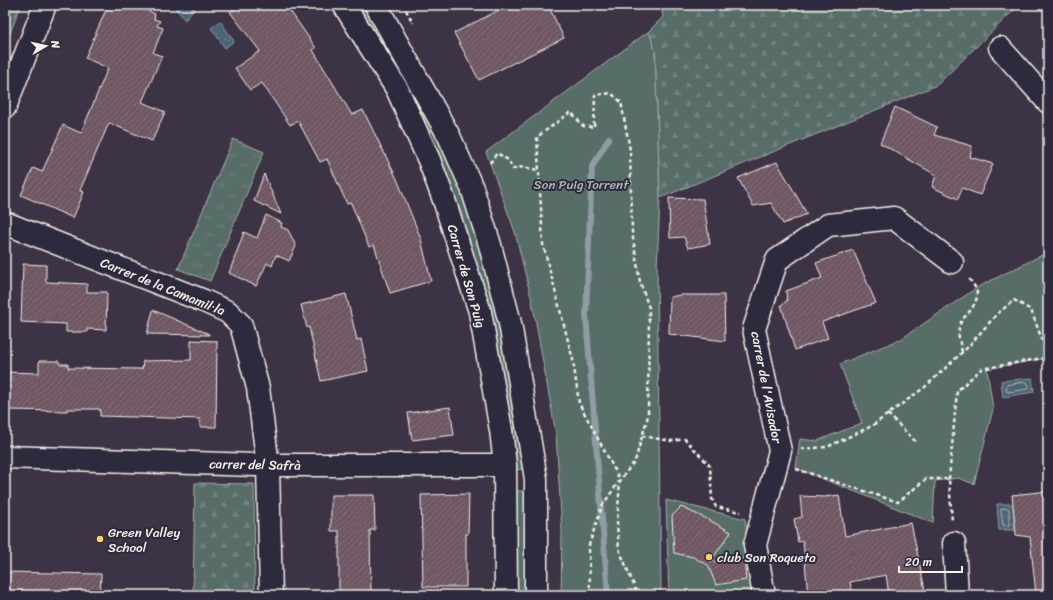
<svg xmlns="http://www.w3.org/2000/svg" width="1053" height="600" font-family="Sriracha,sans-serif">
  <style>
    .grass { fill: url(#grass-tufts); stroke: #a6afa8 }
    .forest { fill: url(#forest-firs); stroke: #a6afa8 }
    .green { fill: #576d68; stroke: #a6afa8 }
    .water { fill: url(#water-ripples); stroke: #8f9ca2 }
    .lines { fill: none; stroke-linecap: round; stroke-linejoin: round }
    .shore { stroke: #b0b9b9; stroke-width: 1 }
    .stream { stroke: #8f9ca2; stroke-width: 6 }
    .building { fill: url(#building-hatch); stroke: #f4f1e8 }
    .street-casing { stroke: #f4f1e8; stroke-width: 25 }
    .path { stroke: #f4f1e8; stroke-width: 2.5; stroke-dasharray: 4 3; stroke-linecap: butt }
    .street { stroke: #2f2a3d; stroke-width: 22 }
    .poi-dot { fill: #ffd166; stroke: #2f2a3d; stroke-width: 1.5 }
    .labels { text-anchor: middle; stroke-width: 4; stroke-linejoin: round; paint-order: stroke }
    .park-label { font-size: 13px; fill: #adb6ae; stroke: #2f2a3d }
    .street-label { font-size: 13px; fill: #f4f1e8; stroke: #2f2a3d }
    .poi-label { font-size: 13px; fill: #f4f1e8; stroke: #2f2a3d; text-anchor: start }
  </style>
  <defs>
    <pattern id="grass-tufts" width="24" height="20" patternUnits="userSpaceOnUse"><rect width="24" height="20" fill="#576d68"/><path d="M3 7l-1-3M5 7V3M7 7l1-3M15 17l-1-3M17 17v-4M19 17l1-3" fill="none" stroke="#70827e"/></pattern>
    <pattern id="forest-firs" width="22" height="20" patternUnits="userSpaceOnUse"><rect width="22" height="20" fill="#576d68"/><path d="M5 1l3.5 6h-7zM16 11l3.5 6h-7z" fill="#70827e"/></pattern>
    <pattern id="water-ripples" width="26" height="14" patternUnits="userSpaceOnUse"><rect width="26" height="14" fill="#4b6473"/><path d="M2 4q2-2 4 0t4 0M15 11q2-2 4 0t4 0" fill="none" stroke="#667b87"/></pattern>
    <pattern id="building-hatch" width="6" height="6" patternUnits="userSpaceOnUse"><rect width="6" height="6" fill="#6e5662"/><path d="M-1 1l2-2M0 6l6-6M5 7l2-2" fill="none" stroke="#836f78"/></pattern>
  </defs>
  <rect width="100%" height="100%" fill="#3c3344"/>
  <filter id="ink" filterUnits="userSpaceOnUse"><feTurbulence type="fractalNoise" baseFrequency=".025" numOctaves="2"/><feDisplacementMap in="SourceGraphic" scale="8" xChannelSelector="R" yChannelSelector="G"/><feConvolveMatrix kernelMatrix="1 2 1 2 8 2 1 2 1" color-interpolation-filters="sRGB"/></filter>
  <g filter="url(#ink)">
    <!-- grass -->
    <path class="grass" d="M 233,139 L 264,152 L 210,281 L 178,269 Z"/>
    <!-- forest -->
    <path class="forest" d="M 5,5 L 21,5 L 5,46 Z
      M 661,5 L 1019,5 L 937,85 L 660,198 L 655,51 L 649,31 L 663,17 Z
      M 195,483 L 254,484 L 255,595 L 193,595 Z"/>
    <!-- green -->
    <path class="green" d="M 356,5 L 365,5 C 428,102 478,210 500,323 C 510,371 516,421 524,469 L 514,470 L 496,336 L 468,238 L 454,199 Z
      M 649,31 L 655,51 L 660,198 L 657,268 L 661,595 L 561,595 L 562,532 L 556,434 L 532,301 L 515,232 L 486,152 Z
      M 1048,252 L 1048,358 L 987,369 L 993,409 L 974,484 L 958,478 L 935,481 L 933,523 L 796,468 L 800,439 L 817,441 L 862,423 L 840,364 L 901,339 L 978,287 Z
      M 516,491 L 525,491 L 525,595 L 517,595 Z
      M 666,500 L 745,519 L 757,595 L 669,595 Z"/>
    <!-- water -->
    <path class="water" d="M 173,5 L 191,5 L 195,9 L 185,20 Z
      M 220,21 L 234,41 L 225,48 L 211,28 Z
      M 1032,378 L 1034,392 L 1003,397 L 1001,381 Z
      M 997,504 L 1013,504 L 1015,530 L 999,530 Z"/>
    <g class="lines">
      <!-- shore -->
      <path class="shore" d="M 1027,382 L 1029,386 L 1028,389 L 1008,392 L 1006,391 L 1007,385 Z
        M 1004,508 L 1009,509 L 1009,526 L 1003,525 L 1001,510 Z"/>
      <!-- stream -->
      <path class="stream" d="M 608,595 L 586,315 L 592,167 L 609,138"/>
    </g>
    <!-- building -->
    <path class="building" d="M 108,5 L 144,5 L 144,9 L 155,14 L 154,19 L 160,21 L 157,26 L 163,28 L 153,53 L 162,56 L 142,102 L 165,112 L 152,141 L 109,123 L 80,190 L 84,192 L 73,218 L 21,195 L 33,168 L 42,172 L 63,125 L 81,133 L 108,68 L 85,58 Z
      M 239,5 L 286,5 L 316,48 L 313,50 L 352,115 L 363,110 L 397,179 L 421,239 L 431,281 L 390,293 L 374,245 L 369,247 L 351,203 L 347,204 L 327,159 L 320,162 L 298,121 L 290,125 L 262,83 L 250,90 L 235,68 L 260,51 L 230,12 Z
      M 509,5 L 548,5 L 564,38 L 479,80 L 454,33 Z
      M 895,107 L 937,127 L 934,135 L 972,146 L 970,157 L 993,164 L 980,195 L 962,188 L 958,199 L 932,187 L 936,175 L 880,143 Z
      M 777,162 L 807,214 L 783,224 L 771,203 L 753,206 L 738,178 Z
      M 264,174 L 281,214 L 254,201 Z
      M 669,198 L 703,199 L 710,244 L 688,248 L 684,237 L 670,238 Z
      M 266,215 L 282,223 L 281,227 L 288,230 L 296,246 L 289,261 L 276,255 L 272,266 L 267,263 L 256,286 L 229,273 L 244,232 L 257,238 Z
      M 853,250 L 876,303 L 822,322 L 828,338 L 795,350 L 781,305 L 787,301 L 786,291 L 822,278 L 816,263 Z
      M 23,264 L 46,265 L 46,282 L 87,284 L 87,292 L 107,292 L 106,330 L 87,329 L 87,332 L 66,332 L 66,324 L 21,322 Z
      M 346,294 L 357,340 L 361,339 L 368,371 L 321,381 L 309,327 L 307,328 L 301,305 Z
      M 681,295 L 724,295 L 725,341 L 669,334 L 670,297 Z
      M 153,310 L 209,334 L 209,335 L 147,334 Z
      M 191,340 L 217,341 L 216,427 L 200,427 L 200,419 L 100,416 L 100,409 L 67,409 L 67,411 L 5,410 L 5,372 L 39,373 L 39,361 L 59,361 L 59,364 L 68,364 L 68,368 L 142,369 L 143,361 L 191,360 Z
      M 450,407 L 454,435 L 412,440 L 408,413 Z
      M 1048,491 L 1048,595 L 1036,595 L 1030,537 L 1016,535 L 1012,495 Z
      M 469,494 L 468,534 L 466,534 L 466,587 L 423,587 L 421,495 Z
      M 331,495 L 374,495 L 375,530 L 370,530 L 371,595 L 339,595 L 339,531 L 331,531 Z
      M 839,495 L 845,536 L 911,523 L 926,595 L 889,595 L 886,575 L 850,582 L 853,595 L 808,595 L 803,541 L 798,542 L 794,519 L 802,517 L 800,496 L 824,497 Z
      M 681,507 L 707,519 L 731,532 L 710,562 L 744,558 L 746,580 L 716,585 L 708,565 L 693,557 L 674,553 L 672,516 Z
      M 5,572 L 101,574 L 100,595 L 5,595 Z"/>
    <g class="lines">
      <defs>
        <path id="street" d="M 344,5 L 397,89 L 429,160 L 444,200 L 480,312 L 501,430 L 505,465 L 506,595
          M 376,5 L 449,136 L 472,188 L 490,245 L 510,323 L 536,479 L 536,595
          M 1000,48 L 1048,102
          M 5,107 L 45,5
          M 5,223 L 204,301 L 228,312 L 241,325 L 258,388 L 268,466 L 271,595
          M 5,457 L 256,465 L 505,465
          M 954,543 L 957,595
          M 764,595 L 755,545 L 780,451 L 754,329 L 777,260 L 828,225 L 894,218 L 952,262"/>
      </defs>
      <!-- street casing -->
      <use href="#street" class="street-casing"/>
      <!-- path -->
      <path class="path" d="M 406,10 L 413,23
        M 490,163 L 497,153 L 508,160 L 513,169 L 522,167 L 538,170
        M 962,352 C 960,342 956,332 961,322 C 963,318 967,315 969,312 C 981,297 979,289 967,277
        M 888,414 L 917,443
        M 642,436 L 671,441 L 685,439 L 710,466 L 712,499 L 716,507 L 741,512
        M 801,449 L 827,447 L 872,426 L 925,387 L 968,347 L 996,315 L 1014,300 L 1031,310 L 1048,356
        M 796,469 L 898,502 L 926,479 L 949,479 L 952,522
        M 949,479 L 957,391 L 981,369 L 1048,357
        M 590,595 L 589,545 L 602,506 L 620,480 L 579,403 L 573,360 L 543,244 L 537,137 L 571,112 L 583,126 L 594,127 L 595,95 L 611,93 L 621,102 L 630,150 L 632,232 L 640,282 L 649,308 L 648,416 L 635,461 L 620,480 L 617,524 L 619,549 L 638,595"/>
      <!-- street -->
      <use href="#street" class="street"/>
    </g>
  </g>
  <!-- markers -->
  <g class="poi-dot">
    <circle cx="100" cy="539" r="4"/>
    <circle cx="709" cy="557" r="4"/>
  </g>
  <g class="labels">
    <!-- park labels -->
    <g class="park-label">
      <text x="581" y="189">Son Puig Torrent</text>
    </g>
    <!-- street labels -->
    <g class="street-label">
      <text transform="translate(467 276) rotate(74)" y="5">Carrer de Son Puig</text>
      <text transform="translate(163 286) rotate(22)" y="5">Carrer de la Camamil·la</text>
      <text transform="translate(767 387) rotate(79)" y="5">carrer de l'Avisador</text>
      <text transform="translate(255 464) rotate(1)" y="5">carrer del Safrà</text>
    </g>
    <!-- poi labels -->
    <g class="poi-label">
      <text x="108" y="537">Green Valley<tspan x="108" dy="15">School</tspan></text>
      <text x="717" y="562">club Son Roqueta</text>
    </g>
  </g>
  <!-- margin -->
  <rect width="1053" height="600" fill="none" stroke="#2f2a3d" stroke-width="20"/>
  <rect x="10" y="10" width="1033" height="580" fill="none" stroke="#f4f1e8" stroke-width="1.5" filter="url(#ink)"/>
  <!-- north arrow -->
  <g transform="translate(46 46) rotate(81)" stroke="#2f2a3d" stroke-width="3" paint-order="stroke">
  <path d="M0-3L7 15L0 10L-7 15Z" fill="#f4f1e8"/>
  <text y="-6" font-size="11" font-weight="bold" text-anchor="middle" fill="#f4f1e8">N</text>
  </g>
  <!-- scale -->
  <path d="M899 566v6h63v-6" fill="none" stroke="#f4f1e8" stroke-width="2"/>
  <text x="905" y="566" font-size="12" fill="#f4f1e8" stroke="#2f2a3d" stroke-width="3" paint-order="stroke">20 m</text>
</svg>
